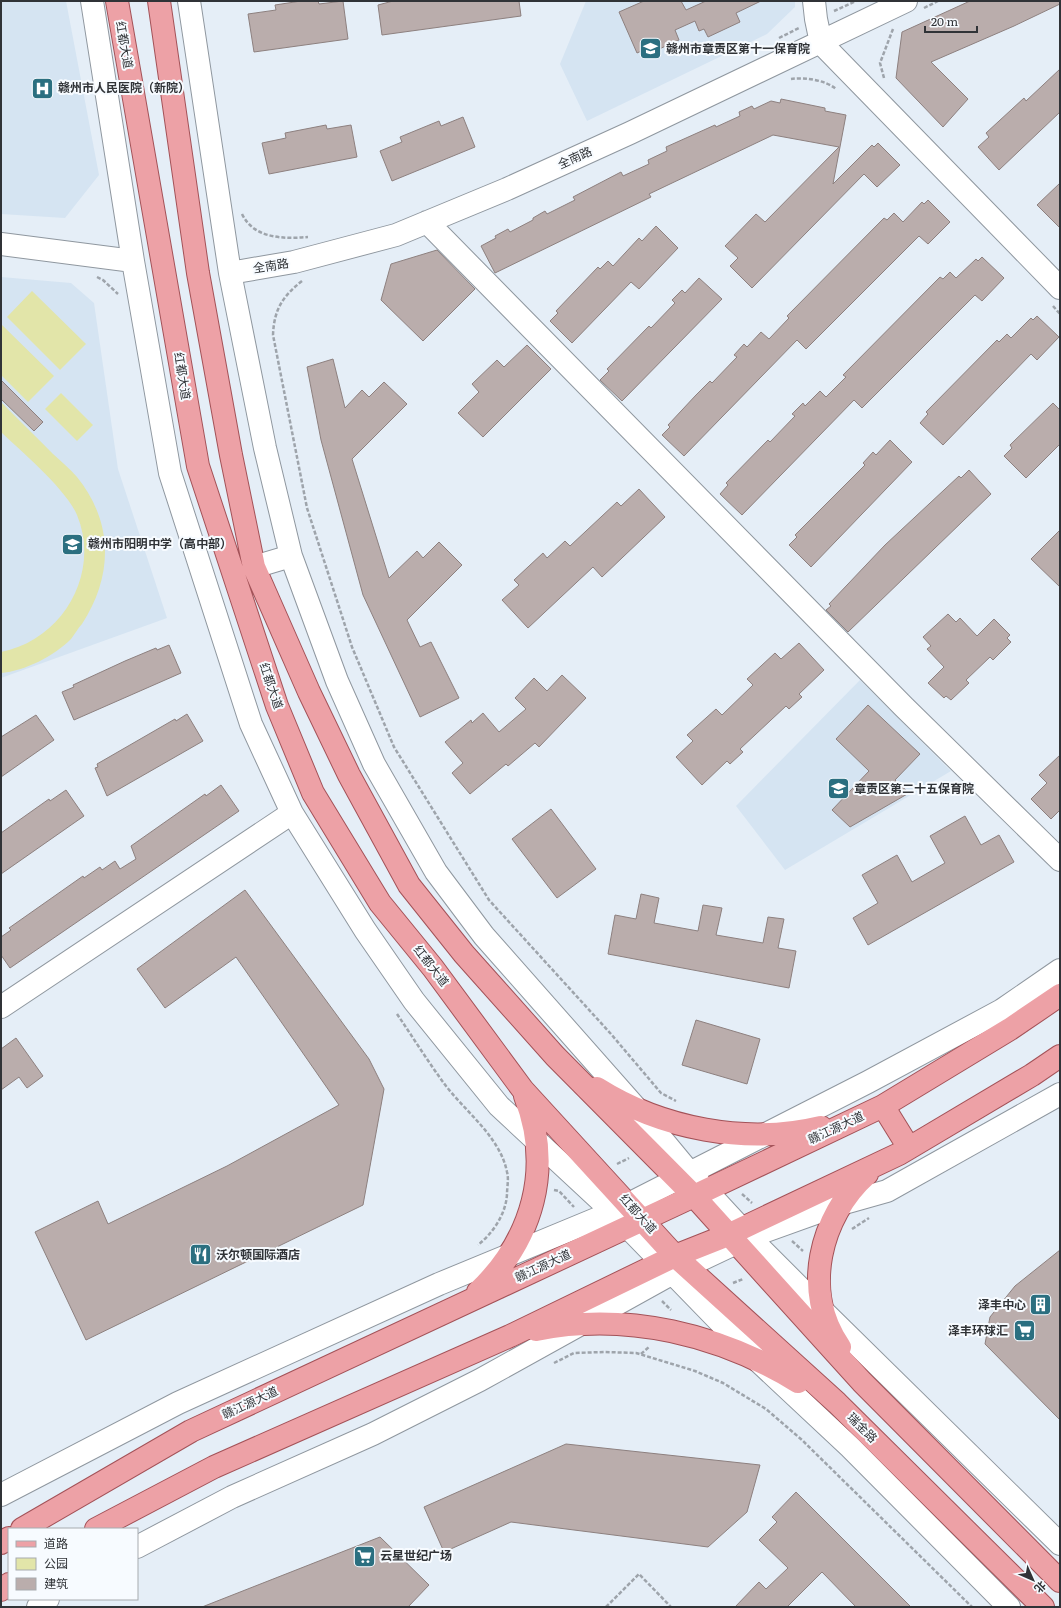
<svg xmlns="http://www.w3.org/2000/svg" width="1061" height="1608" font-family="Literata,'Noto Sans SC',serif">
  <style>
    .built { fill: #d5e4f2 }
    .green { fill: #e2e5a9 }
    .building { fill: #baadac; stroke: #8d807f }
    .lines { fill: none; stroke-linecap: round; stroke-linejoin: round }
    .minor-casing { stroke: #8f979f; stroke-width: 24 }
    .major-casing { stroke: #a35258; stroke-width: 24 }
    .path { stroke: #9ea4ab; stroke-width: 2.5; stroke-dasharray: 4 2; stroke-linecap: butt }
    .minor { stroke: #fff; stroke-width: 22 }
    .major { stroke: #eda1a6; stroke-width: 22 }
    .labels { text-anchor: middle; stroke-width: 4; stroke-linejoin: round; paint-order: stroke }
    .street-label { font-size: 12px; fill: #303337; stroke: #f7fbff }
    .poi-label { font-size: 12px; font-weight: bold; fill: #303337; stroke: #f7fbff; text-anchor: start }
  </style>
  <rect width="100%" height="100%" fill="#e5eef7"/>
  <!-- built -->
  <path class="built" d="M 1,1 L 66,1 L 99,175 L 65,218 L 1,214 Z
    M 586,1 L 795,1 L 795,7 L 767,34 L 587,121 L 560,64 Z
    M 1,277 L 71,283 L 94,303 L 118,469 L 167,618 L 1,678 Z
    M 860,680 L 951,771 L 785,870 L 736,806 Z"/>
  <!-- green -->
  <path class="green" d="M 32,291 L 86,344 L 60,370 L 7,317 Z
    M 1,324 L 54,376 L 28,402 L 1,375 Z
    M 61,393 L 93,425 L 77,441 L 45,409 Z
    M 1,402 C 18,419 36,437 53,454 C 61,461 70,469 77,477 C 114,523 113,576 82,624 C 78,628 75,634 71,639 C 54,656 25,671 1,673 L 1,652 C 63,640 101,573 77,515 C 66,489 22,452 1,432 Z"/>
  <!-- building -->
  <path class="building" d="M 301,1 L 318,1 L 319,4 L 343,1 L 348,39 L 254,52 L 248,14 L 276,10 L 275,5 Z
    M 393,1 L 519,1 L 521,16 L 382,35 L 378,5 Z
    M 644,1 L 681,1 L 686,10 L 706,1 L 761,1 L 736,13 L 740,22 L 708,37 L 704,29 L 699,31 L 695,21 L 675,30 L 679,40 L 657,50 L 655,45 L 637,53 L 619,12 Z
    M 970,1 L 1060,1 L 1060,4 L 1014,26 L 931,62 L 968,99 L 943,127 L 896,78 L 902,32 Z
    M 1060,69 L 1060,112 L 999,170 L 978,147 L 989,137 L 986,133 L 1024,98 L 1026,101 Z
    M 781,99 L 825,108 L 825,111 L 846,115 L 833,184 L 872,145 L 874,147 L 878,143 L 900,165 L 877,187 L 864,174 L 752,288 L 730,266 L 738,258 L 725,246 L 756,214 L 765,222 L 839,147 L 773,135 L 649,194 L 651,197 L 495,273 L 481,246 L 496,238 L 495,236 L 508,229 L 510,232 L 533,220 L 533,218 L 545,211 L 547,214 L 575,200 L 573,197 L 621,172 L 623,176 L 649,164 L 648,160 L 667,151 L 666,147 L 715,125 L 716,127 L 740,116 L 739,112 L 752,106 L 754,109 L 771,101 L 780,103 Z
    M 463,117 L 475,147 L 392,181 L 380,151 L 402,142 L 400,137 L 439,121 L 441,126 Z
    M 326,125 L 327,129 L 351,125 L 357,157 L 269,174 L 262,143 L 286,138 L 285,133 Z
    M 1060,183 L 1060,228 L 1037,205 Z
    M 928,200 L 950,222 L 928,244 L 919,236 L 806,349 L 797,340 L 684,456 L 662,435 L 670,427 L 668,425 L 696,395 L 710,381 L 712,383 L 737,357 L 734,355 L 744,344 L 747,347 L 761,332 L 769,339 L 789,318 L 787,316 L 884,218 L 887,220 L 894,213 L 903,222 L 922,202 L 924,204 Z
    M 656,226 L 678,248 L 639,289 L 631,282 L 572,343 L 550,321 L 558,313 L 556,311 L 598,267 L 600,269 L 608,261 L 613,266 L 639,238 L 642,241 Z
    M 437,250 L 475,289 L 423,341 L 381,300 L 391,264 Z
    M 982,257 L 1004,278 L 982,301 L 975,295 L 862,408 L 854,400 L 742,515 L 720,494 L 728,485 L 726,483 L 768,440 L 770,442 L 795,416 L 792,414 L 803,403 L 805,406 L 820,391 L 826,397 L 846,377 L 843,375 L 940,277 L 943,279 L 950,272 L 956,278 L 976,259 L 978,261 Z
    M 699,278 L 722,299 L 622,401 L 600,380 L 609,371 L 607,369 L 649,326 L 651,328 L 675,303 L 672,300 L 682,290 L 685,293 Z
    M 1037,316 L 1059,337 L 1037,360 L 1031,354 L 943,445 L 920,423 L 928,414 L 926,412 L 997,340 L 999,342 L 1007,334 L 1011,338 L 1031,318 L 1033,320 Z
    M 527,345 L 551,369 L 483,437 L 458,413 L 479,392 L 472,384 L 497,360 L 504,367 Z
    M 333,359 L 345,408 L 362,390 L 369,397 L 384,382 L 407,404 L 352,459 L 389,578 L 417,551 L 423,558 L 439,542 L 462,565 L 407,620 L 420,647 L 431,642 L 459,698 L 420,717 L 363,595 L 321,440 L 307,367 Z
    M 1,380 L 43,422 L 34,431 L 1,399 Z
    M 1053,403 L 1060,410 L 1060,444 L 1026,478 L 1004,456 L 1012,448 L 1010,445 Z
    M 890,440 L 912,462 L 811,567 L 789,545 L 797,537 L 795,535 L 865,465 L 863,463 L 873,452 L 876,455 Z
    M 969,470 L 991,494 L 848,632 L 826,610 L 831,606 L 829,604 L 885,545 L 959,476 L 961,478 Z
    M 639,489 L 665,517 L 602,577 L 593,567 L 528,628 L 502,600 L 519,585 L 514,580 L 543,553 L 547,558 L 565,541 L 570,546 L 617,502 L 621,506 Z
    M 1060,530 L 1060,587 L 1031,559 Z
    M 948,614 L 956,622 L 960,618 L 977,636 L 994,619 L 1010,635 L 1007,638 L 1011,642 L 993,660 L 990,657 L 966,680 L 969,683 L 951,700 L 946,696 L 944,698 L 928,683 L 944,667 L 927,649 L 931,646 L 923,637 Z
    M 799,643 L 824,670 L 799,694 L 802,697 L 789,709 L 786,706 L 740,749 L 743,752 L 730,764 L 727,761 L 702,785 L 676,757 L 693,741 L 687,735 L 716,709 L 722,715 L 753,685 L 747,679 L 775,653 L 781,659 Z
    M 169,645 L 181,673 L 74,720 L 62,692 L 74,687 L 73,685 L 125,661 L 156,648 L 157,650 Z
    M 562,675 L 586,698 L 539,747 L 535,743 L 508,766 L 506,764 L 470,794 L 452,773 L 463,763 L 445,742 L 471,720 L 472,723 L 483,713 L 499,732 L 526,709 L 515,698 L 534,678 L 547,691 Z
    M 868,705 L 920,754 L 895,780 L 909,793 L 850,827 L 832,810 L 869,771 L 836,739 Z
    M 187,714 L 203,741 L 107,796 L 95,768 L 98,767 L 97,764 L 175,719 L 176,721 Z
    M 36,715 L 54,740 L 1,777 L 1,737 Z
    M 1060,755 L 1060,810 L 1051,819 L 1031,799 L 1047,783 L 1039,775 Z
    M 221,785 L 239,811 L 10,968 L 1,955 L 1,937 L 11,930 L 9,928 L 83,876 L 84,878 L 100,867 L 102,870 L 115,861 L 120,869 L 136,859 L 131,846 L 205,794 L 206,796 Z
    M 66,790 L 84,816 L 1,874 L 1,833 L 49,799 L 50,801 Z
    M 551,809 L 596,869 L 557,898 L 512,839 Z
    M 965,816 L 981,845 L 999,835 L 1014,862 L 868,945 L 853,918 L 878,903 L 862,875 L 897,855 L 912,882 L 945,863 L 930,836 Z
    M 245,890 L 369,1059 L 384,1089 L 363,1205 L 86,1340 L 35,1232 L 98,1201 L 108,1224 L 227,1166 L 339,1105 L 236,957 L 165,1008 L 137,969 Z
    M 641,894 L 659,898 L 654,923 L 698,931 L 703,905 L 722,908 L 716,935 L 763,943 L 768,917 L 784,919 L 778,948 L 796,951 L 789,988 L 608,954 L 615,915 L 636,919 Z
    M 696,1020 L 760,1039 L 747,1084 L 682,1065 Z
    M 16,1038 L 43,1076 L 27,1088 L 19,1077 L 1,1090 L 1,1049 Z
    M 1060,1250 L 1060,1420 L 985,1344 L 990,1317 L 1015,1286 Z
    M 566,1444 L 760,1465 L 747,1512 L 708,1547 L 511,1522 L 444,1552 L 424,1507 Z
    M 796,1492 L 911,1607 L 856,1607 L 822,1572 L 787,1607 L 735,1607 L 759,1582 L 766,1589 L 788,1568 L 759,1540 L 777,1522 L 772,1517 Z
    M 380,1537 L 429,1585 L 408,1607 L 202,1607 Z"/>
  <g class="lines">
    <defs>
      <path id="minor" d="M 92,1 L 133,261 L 170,473 L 251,724 L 292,813 L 365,930 L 414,1001 L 499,1106 L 613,1212 L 756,1359 L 850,1447 L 1009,1607
        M 189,1 L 230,273 L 265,448 L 291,556 L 337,681 L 374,764 L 436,872 L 484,936 L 636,1108 L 689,1172 L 749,1237 L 825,1313 L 1060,1544
        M 814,1 L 816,19 L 821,43 L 1060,288
        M 427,222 L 904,707 L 1060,860
        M 1,244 L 133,261
        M 230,273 L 294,262 L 396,235 L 507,189 L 630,133 L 906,1
        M 254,567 L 291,556
        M 1,1007 L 292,813
        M 1,1495 L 178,1403 L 439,1284 L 613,1212 L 868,1082 L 1002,1010 L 1060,970
        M 137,1547 L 232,1497 L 373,1434 L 480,1380 L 673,1273 L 749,1237 L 841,1204 L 887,1191 L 1060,1094
        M 38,1607 L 48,1599"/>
      <path id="major" d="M 117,1 L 198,466 L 277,706 L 313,793 L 380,903 L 433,968 L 523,1090 L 675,1256 L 837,1403 L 1043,1607
        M 159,1 L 198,273 L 231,455 L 254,567 L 309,692 L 349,775 L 409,885 L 464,954 L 555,1056 L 694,1196 L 862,1382 L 1060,1581
        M 597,1088 C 662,1129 746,1145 821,1127
        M 883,1106 L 909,1148
        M 478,1292 C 533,1239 553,1169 525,1096
        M 536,1330 C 626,1311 721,1335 798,1382
        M 840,1347 C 801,1292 820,1216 867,1174
        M 22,1529 L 191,1431 L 694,1196 L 883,1106 L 1010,1029 L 1060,995
        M 96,1529 L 214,1467 L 510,1336 L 675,1256 L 728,1235 L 899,1154 L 1032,1075 L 1060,1056
        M 1,1543 L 9,1538
        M 1,1590 L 9,1584"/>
    </defs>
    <!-- minor casing -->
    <use href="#minor" class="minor-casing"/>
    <!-- major casing -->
    <use href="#major" class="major-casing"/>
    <!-- path -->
    <path class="path" d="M 924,8 L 938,1
      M 834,11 L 856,1
      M 779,38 L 799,28
      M 884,78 L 880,63 L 893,29
      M 791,79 C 805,77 825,80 836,89
      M 242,214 C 254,239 284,239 308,237
      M 97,277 L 103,280 L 118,294
      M 302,281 C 283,296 274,309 273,335 L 307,508 L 352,647 L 394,747 L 489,900 L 611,1034 L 661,1093 L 676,1101
      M 1053,306 L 1060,314
      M 397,1014 C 412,1036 427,1060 443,1082 C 464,1111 500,1136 507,1172 C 509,1179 507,1187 507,1194 C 506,1214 493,1233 478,1245
      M 617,1164 L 629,1158
      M 554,1190 L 559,1191 L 574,1207
      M 742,1194 L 752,1203
      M 852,1229 L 869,1218
      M 792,1241 L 803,1251
      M 733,1283 L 743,1279
      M 662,1301 L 671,1310
      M 641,1354 L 649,1347
      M 554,1363 L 574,1353 L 605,1352 L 636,1353 L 695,1371 L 723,1383 L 766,1409 L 802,1440 L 972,1607
      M 606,1607 L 639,1574 L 671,1607"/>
    <!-- minor -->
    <use href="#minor" class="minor"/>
    <!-- major -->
    <use href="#major" class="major"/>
  </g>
  <!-- icons -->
  <defs>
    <symbol id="school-square" viewBox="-11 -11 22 22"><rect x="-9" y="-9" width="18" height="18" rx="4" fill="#2b6f80" stroke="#f7fbff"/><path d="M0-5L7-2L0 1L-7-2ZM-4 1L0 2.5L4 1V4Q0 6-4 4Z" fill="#fff"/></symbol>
    <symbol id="hospital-square" viewBox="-11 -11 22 22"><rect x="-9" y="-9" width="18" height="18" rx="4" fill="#2b6f80" stroke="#f7fbff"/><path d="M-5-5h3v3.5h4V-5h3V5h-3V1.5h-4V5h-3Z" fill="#fff"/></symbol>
    <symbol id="restaurant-square" viewBox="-11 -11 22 22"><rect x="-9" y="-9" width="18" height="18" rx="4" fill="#2b6f80" stroke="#f7fbff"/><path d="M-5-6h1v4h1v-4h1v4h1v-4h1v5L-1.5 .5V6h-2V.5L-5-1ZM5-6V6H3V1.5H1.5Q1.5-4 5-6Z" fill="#fff"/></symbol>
    <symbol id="building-square" viewBox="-11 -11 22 22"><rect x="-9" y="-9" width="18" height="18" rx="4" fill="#2b6f80" stroke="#f7fbff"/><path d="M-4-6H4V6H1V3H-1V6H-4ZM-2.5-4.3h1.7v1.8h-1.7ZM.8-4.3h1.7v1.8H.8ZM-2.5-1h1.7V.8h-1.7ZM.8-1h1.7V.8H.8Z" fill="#fff"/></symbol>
    <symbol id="supermarket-square" viewBox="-11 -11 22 22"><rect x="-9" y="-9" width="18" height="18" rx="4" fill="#2b6f80" stroke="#f7fbff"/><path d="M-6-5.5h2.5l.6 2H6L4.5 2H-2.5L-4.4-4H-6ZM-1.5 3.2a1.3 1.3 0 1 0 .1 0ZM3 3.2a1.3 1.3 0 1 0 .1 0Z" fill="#fff"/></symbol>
  </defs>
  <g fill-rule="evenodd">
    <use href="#school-square" x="638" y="36" width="25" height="25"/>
    <use href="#hospital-square" x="30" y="76" width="25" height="25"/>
    <use href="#school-square" x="60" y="532" width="25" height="25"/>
    <use href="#school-square" x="826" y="776" width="25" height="25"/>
    <use href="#restaurant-square" x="188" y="1242" width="25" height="25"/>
    <use href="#building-square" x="1028" y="1292" width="25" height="25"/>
    <use href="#supermarket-square" x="1012" y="1318" width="25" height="25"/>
    <use href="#supermarket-square" x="352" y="1544" width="25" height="25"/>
  </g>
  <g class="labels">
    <!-- street labels -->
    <g class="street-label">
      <text transform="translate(124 45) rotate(80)" y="4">红都大道</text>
      <text transform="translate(575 158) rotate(-24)" y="4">全南路</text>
      <text transform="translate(271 266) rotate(-9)" y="4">全南路</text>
      <text transform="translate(182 376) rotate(81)" y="4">红都大道</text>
      <text transform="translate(271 686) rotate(71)" y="4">红都大道</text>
      <text transform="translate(431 966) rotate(52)" y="4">红都大道</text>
      <text transform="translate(836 1128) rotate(-25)" y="4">赣江源大道</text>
      <text transform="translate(638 1214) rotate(48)" y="4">红都大道</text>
      <text transform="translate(543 1266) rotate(-25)" y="4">赣江源大道</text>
      <text transform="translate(250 1403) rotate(-25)" y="4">赣江源大道</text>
      <text transform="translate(862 1428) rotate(45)" y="4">瑞金路</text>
    </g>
    <!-- poi labels -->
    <g class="poi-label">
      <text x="666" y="53">赣州市章贡区第十一保育院</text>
      <text x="58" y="92">赣州市人民医院（新院）</text>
      <text x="88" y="548">赣州市阳明中学（高中部）</text>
      <text x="854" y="793">章贡区第二十五保育院</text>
      <text x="216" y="1259">沃尔顿国际酒店</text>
      <text x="1026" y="1309" text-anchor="end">泽丰中心</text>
      <text x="1008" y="1335" text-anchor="end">泽丰环球汇</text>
      <text x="380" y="1560">云星世纪广场</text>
    </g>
  </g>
  <!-- border -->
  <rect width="1061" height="1608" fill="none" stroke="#303337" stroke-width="4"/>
  <!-- legend -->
  <rect x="8" y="1528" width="130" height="72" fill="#f7fbff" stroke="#a7abaf"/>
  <rect x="16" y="1541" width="20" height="6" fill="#eda1a6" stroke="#a7abaf"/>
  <text x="44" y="1548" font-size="12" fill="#303337">道路</text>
  <rect x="16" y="1558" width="20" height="12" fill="#e2e5a9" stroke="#a7abaf"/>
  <text x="44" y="1568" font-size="12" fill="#303337">公园</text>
  <rect x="16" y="1578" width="20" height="12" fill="#baadac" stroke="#a7abaf"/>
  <text x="44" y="1588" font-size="12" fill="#303337">建筑</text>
  <!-- north arrow -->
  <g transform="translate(1033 1580) rotate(135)" stroke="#f7fbff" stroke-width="3" paint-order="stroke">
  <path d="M0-3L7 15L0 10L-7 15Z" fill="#303337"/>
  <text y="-6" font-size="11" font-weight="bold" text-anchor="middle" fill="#303337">北</text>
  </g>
  <!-- scale -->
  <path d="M925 26v6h52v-6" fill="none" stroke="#303337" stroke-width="2"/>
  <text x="931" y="26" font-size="12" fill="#303337" stroke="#f7fbff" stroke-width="3" paint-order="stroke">20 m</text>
</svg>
